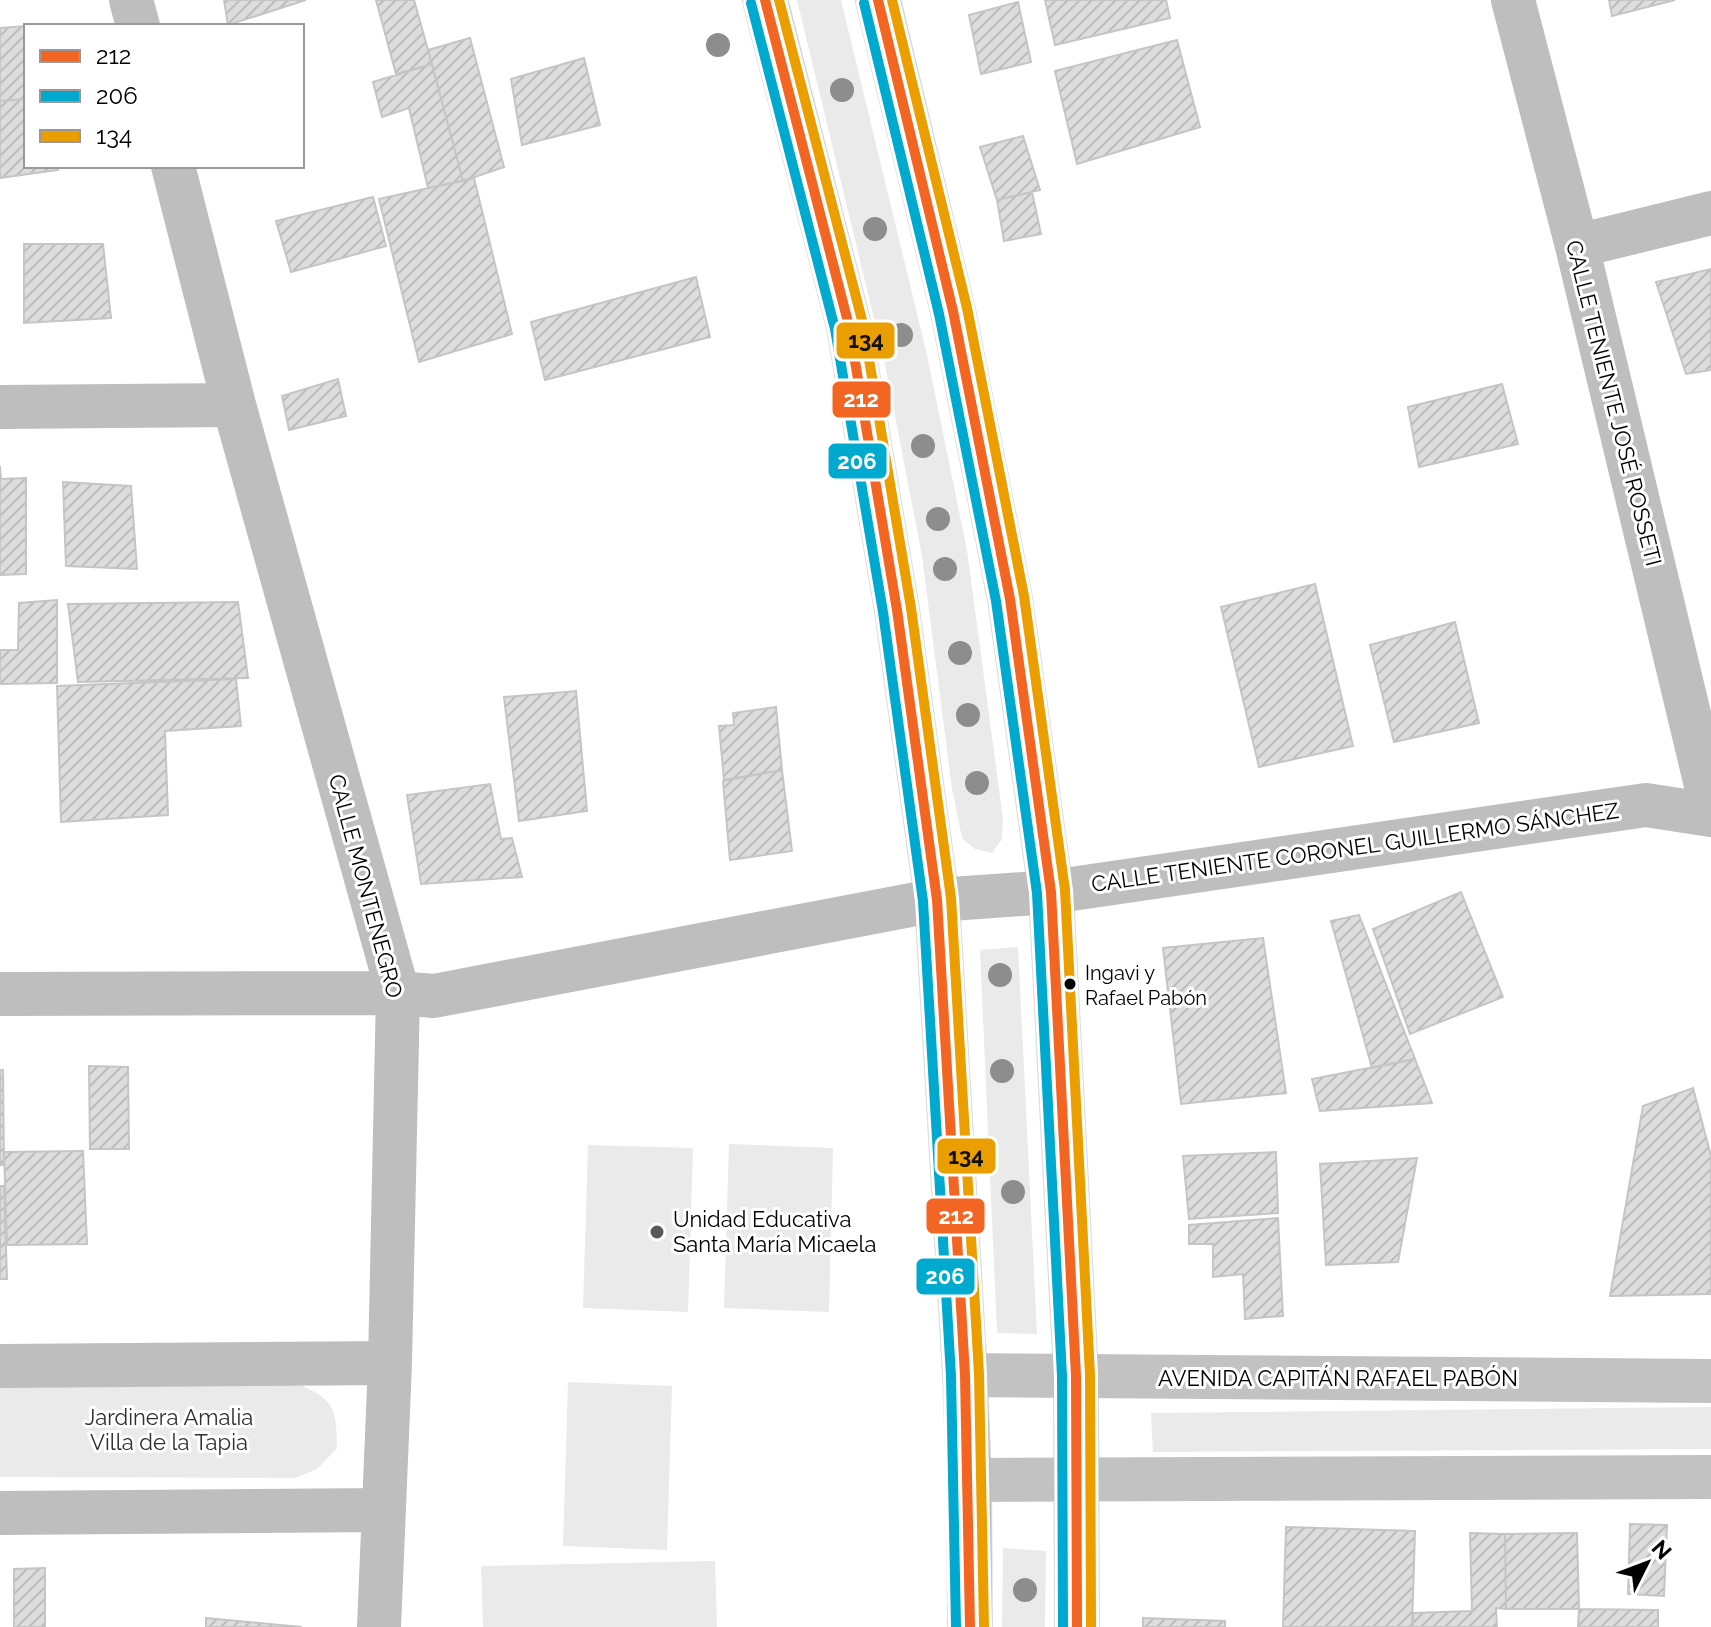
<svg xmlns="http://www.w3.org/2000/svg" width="1711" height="1627" font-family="Raleway,sans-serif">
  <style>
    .green { fill: #eaeaea }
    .building { fill: url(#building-hatch); stroke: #c5c5c5; stroke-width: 2 }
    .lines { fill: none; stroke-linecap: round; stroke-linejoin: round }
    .highway-casing { stroke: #dbdbdb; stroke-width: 46 }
    .street { stroke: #bebebe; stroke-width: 44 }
    .secondary { stroke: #c2c2c2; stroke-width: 44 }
    .highway { stroke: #bdbdbd; stroke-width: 44 }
    .bus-1-casing { stroke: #fff; stroke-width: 16 }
    .bus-2-casing { stroke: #fff; stroke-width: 16 }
    .bus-3-casing { stroke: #fff; stroke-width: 16 }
    .bus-1 { stroke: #f26522; stroke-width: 10 }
    .bus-2 { stroke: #00a9ce; stroke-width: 10 }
    .bus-3 { stroke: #eb9e00; stroke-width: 10 }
    .tree { fill: #8d8d8d }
    .bus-dot { fill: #000; stroke: #fff; stroke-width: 3 }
    .poi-dot { fill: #595959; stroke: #fff; stroke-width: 3 }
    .labels { text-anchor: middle; stroke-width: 6; stroke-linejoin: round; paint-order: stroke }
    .bus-label { font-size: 20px; fill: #000; stroke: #fff; text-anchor: start }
    .street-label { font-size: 22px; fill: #000; stroke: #fff }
    .poi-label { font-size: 22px; fill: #000; stroke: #fff; text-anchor: start }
    .park-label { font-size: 22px; fill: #303030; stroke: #fff }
    .line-badge { stroke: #fff; stroke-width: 3 }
    .badge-label { font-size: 22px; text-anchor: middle; font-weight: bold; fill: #fff }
    .pale-badge-label { font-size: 22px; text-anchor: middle; font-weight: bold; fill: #111 }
  </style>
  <defs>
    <pattern id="building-hatch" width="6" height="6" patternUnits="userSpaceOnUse" patternTransform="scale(2)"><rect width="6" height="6" fill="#ddd"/><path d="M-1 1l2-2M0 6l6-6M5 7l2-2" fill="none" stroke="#bcbcbc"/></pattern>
  </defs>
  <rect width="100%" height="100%" fill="#fff"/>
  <!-- green -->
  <path class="green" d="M 797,0 L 841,0 L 927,355 L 967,550 L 1003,819 L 1002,839 L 992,853 L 975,849 L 962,838 L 952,789 L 922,556 L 885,364 Z
    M 1018,947 L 1037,1334 L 997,1333 L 980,950 Z
    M 729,1144 L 833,1148 L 829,1312 L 724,1308 Z
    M 588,1145 L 693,1148 L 688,1312 L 583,1308 Z
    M 292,1381 C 332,1399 337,1403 337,1448 L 317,1469 L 295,1478 L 0,1477 L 0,1383 Z
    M 568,1382 L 672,1386 L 667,1550 L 563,1546 Z
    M 1711,1407 L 1711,1449 L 1153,1452 L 1151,1413 Z
    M 1003,1548 L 1046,1551 L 1045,1627 L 1002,1627 Z
    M 715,1561 L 717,1627 L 483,1627 L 481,1566 Z"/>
  <!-- building -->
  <path class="building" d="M 224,0 L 306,0 L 228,25 Z
    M 376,0 L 414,0 L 432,64 L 396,74 Z
    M 1045,0 L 1166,0 L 1170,18 L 1055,45 Z
    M 1609,0 L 1675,0 L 1612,16 Z
    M 1018,2 L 1031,62 L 981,74 L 969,15 Z
    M 26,26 L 26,99 L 0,101 L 0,28 Z
    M 470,38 L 504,167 L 463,181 L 428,50 Z
    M 1177,40 L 1200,127 L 1077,164 L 1055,71 Z
    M 584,58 L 600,125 L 522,145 L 511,79 Z
    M 432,64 L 463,181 L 428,188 L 409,108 L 382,117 L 373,82 Z
    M 26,99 L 26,166 L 57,166 L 58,170 L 0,178 L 0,101 Z
    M 1023,136 L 1040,190 L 997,200 L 980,147 Z
    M 474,178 L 512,334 L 419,362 L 379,199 Z
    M 1032,192 L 1041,234 L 1004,241 L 997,200 Z
    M 373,197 L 386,246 L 291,272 L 276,221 Z
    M 24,244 L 103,244 L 111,318 L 24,323 Z
    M 1711,269 L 1711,370 L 1686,374 L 1656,282 Z
    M 696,277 L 710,337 L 545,380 L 531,322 Z
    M 338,379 L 346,416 L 289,430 L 282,396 Z
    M 1502,384 L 1518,444 L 1419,467 L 1408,407 Z
    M 0,466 L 1,479 L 26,478 L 26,574 L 0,575 Z
    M 63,482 L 131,486 L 137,569 L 66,566 Z
    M 1315,584 L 1353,746 L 1259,767 L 1221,607 Z
    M 57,600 L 57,683 L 0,684 L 0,650 L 18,650 L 19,603 Z
    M 238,602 L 248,678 L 78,682 L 68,604 Z
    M 1455,622 L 1479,723 L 1394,742 L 1370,645 Z
    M 236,679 L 241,726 L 165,731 L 168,815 L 61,822 L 57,686 Z
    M 576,691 L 587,811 L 519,821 L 504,697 Z
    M 776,707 L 782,770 L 724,780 L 719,726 L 734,725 L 733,713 Z
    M 782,770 L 792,851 L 730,860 L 723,781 Z
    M 490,784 L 501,839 L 512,838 L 522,877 L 421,884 L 407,795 Z
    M 1461,892 L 1503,997 L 1410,1034 L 1373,929 Z
    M 1359,915 L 1415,1059 L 1372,1068 L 1331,921 Z
    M 1263,938 L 1286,1093 L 1181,1104 L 1163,948 Z
    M 1415,1059 L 1432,1103 L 1320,1111 L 1312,1079 Z
    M 89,1066 L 128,1067 L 129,1149 L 90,1149 Z
    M 0,1070 L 3,1070 L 4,1165 L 0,1165 Z
    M 1693,1088 L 1711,1156 L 1711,1294 L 1610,1296 L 1643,1106 Z
    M 83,1151 L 87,1244 L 7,1245 L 4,1152 Z
    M 1276,1152 L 1278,1213 L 1189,1219 L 1183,1156 Z
    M 1417,1158 L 1398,1262 L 1326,1265 L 1320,1164 Z
    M 0,1186 L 4,1186 L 7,1279 L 0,1279 Z
    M 1278,1218 L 1283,1316 L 1245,1319 L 1243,1274 L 1213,1277 L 1213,1244 L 1189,1244 L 1189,1225 Z
    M 1630,1524 L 1667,1525 L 1664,1596 L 1628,1594 Z
    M 1286,1527 L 1415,1531 L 1412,1627 L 1283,1627 Z
    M 1470,1533 L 1505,1534 L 1506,1609 L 1496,1608 L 1497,1627 L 1413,1627 L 1413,1613 L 1472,1611 Z
    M 1577,1533 L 1579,1609 L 1506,1609 L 1505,1534 Z
    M 45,1568 L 45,1627 L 14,1627 L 14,1569 Z
    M 1579,1609 L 1658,1610 L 1658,1627 L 1578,1627 Z
    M 206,1618 L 302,1627 L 206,1627 Z
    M 1143,1618 L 1225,1621 L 1225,1627 L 1143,1627 Z"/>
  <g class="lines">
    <defs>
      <path id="highway" d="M 765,0 L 849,326 L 897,610 L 937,900 L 965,1375 L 969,1480 L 970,1627
        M 878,0 L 953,311 L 1010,599 L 1051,892 L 1076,1376 L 1077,1627"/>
    </defs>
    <!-- highway casing -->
    <use href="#highway" class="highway-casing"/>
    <!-- street -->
    <path class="street" d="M 131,0 L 138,26
      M 1513,0 L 1577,246 L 1711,806
      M 173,166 L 234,405 L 398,993 L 390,1363 L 379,1627
      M 1577,246 L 1711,213
      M 0,407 L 234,405
      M 0,994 L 398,993 L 434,996 L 937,900 L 1051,892 L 1646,805 L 1711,815
      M 0,1366 L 390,1363
      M 0,1513 L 384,1510"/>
    <!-- secondary -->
    <path class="secondary" d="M 965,1375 L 1711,1381
      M 969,1480 L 1711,1477"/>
    <!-- highway -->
    <use href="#highway" class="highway"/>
    <defs>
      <path id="bus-1" d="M 765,0 L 849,326 L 897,610 L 937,900 L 965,1375 L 970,1627
        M 878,0 L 953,311 L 1010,599 L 1051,892 L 1076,1376 L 1077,1627"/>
      <path id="bus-2" d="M 751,3 L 835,329 L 883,612 L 923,901 L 951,1376 L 956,1627
        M 864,3 L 939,314 L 996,601 L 1037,893 L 1062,1376 L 1063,1627"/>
      <path id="bus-3" d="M 779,0 L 863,324 L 911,608 L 951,898 L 979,1374 L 984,1627
        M 892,0 L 967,308 L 1024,596 L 1065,890 L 1090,1375 L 1091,1627"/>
    </defs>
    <!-- bus-1 casing -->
    <use href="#bus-1" class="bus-1-casing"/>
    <!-- bus-2 casing -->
    <use href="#bus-2" class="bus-2-casing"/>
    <!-- bus-3 casing -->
    <use href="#bus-3" class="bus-3-casing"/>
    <!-- bus-1 -->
    <use href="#bus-1" class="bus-1"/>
    <!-- bus-2 -->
    <use href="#bus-2" class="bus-2"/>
    <!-- bus-3 -->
    <use href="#bus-3" class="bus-3"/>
  </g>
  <!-- trees -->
  <g class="tree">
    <circle cx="718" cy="45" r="12"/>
    <circle cx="842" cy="90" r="12"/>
    <circle cx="875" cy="229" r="12"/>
    <circle cx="901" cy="335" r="12"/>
    <circle cx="923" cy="446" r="12"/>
    <circle cx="938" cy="519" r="12"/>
    <circle cx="945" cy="569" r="12"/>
    <circle cx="960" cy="653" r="12"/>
    <circle cx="968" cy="715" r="12"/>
    <circle cx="977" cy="783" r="12"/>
    <circle cx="1000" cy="975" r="12"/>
    <circle cx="1002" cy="1071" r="12"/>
    <circle cx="1013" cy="1192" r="12"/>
    <circle cx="1025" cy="1590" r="12"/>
  </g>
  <!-- markers -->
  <circle class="bus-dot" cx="1070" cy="984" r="7"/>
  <circle class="poi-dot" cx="657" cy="1232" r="8"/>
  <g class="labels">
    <!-- bus labels -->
    <g class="bus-label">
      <text x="1085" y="980">Ingavi y<tspan x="1085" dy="25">Rafael Pabón</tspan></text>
    </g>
    <!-- street labels -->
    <g class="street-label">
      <text transform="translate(1614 403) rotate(76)" y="8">CALLE TENIENTE JOSÉ ROSSETI</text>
      <text transform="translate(1355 847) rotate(-8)" y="8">CALLE TENIENTE CORONEL GUILLERMO SÁNCHEZ</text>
      <text transform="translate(366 886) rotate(75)" y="8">CALLE MONTENEGRO</text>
      <text x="1338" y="1386">AVENIDA CAPITÁN RAFAEL PABÓN</text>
    </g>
    <!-- poi labels -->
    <g class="poi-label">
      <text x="673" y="1227">Unidad Educativa<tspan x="673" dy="25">Santa María Micaela</tspan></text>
    </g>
    <!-- park labels -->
    <g class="park-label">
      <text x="169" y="1425">Jardinera Amalia<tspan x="169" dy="25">Villa de la Tapia</tspan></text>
    </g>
  </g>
  <g class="line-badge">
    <rect x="835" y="321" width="61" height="39" rx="8" fill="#eb9e00"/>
    <rect x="831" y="380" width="61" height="39" rx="8" fill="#f26522"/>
    <rect x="827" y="442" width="61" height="38" rx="8" fill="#00a9ce"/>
    <rect x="936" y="1137" width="61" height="38" rx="8" fill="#eb9e00"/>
    <rect x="925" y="1197" width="61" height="38" rx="8" fill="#f26522"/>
    <rect x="915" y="1257" width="61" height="39" rx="8" fill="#00a9ce"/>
  </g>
  <g class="badge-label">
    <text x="861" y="407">212</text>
    <text x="857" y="469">206</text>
    <text x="956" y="1224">212</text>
    <text x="945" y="1284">206</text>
  </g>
  <g class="pale-badge-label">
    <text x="866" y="348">134</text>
    <text x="966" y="1164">134</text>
  </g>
  <!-- legend -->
  <rect x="24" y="24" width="280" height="144" fill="#ffffff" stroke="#999999" stroke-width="2"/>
  <rect x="40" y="50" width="40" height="12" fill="#f26522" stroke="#999999" stroke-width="2"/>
  <text x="96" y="64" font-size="24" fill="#000000">212</text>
  <rect x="40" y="90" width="40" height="12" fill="#00a9ce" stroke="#999999" stroke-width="2"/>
  <text x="96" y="104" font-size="24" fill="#000000">206</text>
  <rect x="40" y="130" width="40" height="12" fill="#eb9e00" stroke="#999999" stroke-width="2"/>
  <text x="96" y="144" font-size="24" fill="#000000">134</text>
  <!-- north arrow -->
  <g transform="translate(1647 1563) rotate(48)" stroke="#ffffff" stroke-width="6" paint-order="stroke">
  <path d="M0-6L14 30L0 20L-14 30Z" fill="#000000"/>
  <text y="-12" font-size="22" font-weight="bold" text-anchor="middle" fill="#000000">N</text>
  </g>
</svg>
